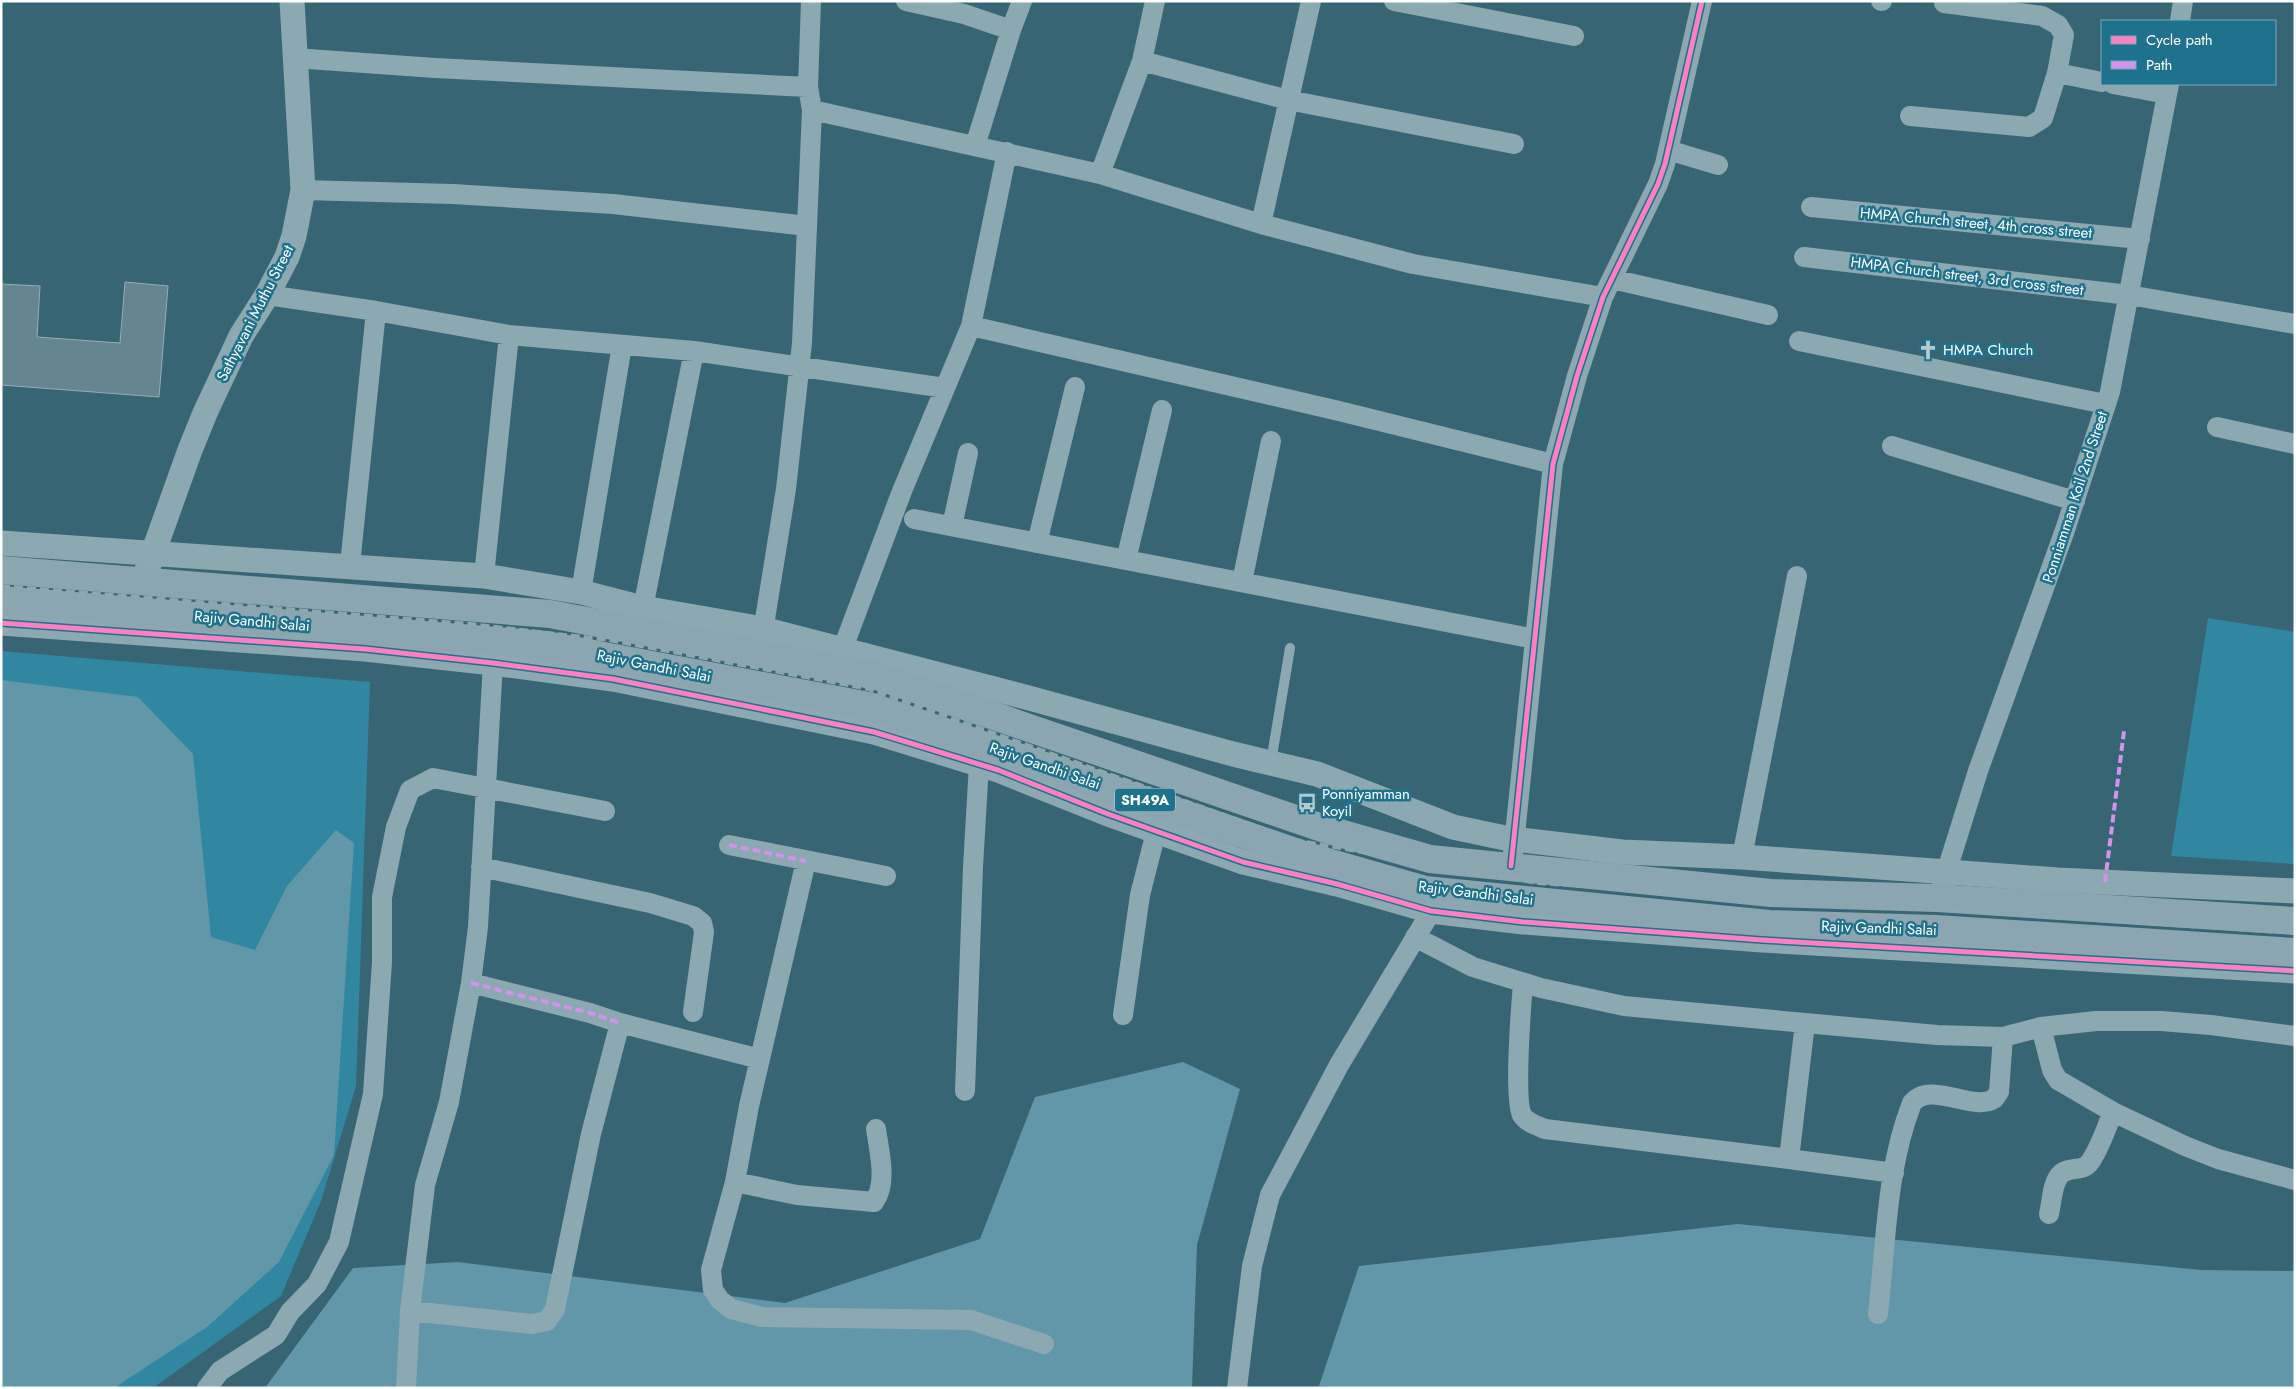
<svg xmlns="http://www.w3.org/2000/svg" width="2296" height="1389" font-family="Jost,sans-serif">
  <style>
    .green { fill: #3187a2 }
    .water { fill: #6197a9 }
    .building { fill: #658591; stroke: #94aeb6 }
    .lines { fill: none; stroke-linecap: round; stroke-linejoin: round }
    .service { stroke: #8ca8b1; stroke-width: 10 }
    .minor { stroke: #8ca8b1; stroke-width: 20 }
    .tertiary { stroke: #8ca8b1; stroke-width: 25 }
    .primary { stroke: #8ba6b0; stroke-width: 28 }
    .rail { stroke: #8ca7b0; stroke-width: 4; stroke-dasharray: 9 4; stroke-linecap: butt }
    .quiet { stroke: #d193ec; stroke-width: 4; stroke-dasharray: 8 4; stroke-linecap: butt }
    .cycleway-casing { stroke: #1f728d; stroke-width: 8 }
    .cycleway { stroke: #ff80c0; stroke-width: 5 }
    .labels { text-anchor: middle; stroke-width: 5; stroke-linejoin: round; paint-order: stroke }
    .shield { fill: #1f728d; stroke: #bcd5dd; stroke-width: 1 }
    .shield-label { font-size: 14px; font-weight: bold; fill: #fff }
    .street-label { font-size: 15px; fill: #fff; stroke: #1f728d }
    .poi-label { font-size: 15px; fill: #fff; stroke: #1f728d; text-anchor: start }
  </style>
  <rect width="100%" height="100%" fill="#386574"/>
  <!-- green -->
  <path class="green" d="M 2208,618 L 2295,632 L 2295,864 L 2171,856 Z
    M 1,651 L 370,682 L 356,1086 L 321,1201 L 281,1296 L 153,1388 L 1,1388 Z"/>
  <!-- water -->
  <path class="water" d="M 1,680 L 138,697 L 193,754 L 211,937 L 255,950 L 287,886 L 336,830 L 354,843 L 334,1155 L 279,1262 L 207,1327 L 114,1388 L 1,1388 Z
    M 1183,1062 L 1240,1089 L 1197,1245 L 1192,1388 L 265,1388 L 353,1268 L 458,1262 L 785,1303 L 980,1239 L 1035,1097 Z
    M 1738,1224 L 2201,1270 L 2295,1271 L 2295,1388 L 1351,1388 L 1319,1386 L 1359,1266 Z"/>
  <!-- building -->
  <path class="building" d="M 125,282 L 168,286 L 159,397 L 1,385 L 1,284 L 40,286 L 37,337 L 120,343 Z"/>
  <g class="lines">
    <!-- service -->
    <path class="service" d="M 1271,762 L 1290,648"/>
    <!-- minor -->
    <path class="minor" d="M 906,1 L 964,14 L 1011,30
      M 1394,1 L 1574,36
      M 1881,1 L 1882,1
      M 1944,3 L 2042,16 L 2058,25 L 2064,35 L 2057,73 L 2102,82
      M 2180,21 L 2183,1
      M 294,58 L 435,68 L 808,87
      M 1142,61 L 1288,100 L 1514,144
      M 2113,84 L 2167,94
      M 812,110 L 1100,174 L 1261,224 L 1413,264 L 1603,297
      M 1910,116 L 2029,127 L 2043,118 L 2057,73
      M 975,146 L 1011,30 L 1022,1
      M 1668,150 L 1718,165
      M 1100,174 L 1142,61 L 1155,1
      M 303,190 L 453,194 L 613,204 L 807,226
      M 1811,207 L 2140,239
      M 1261,224 L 1311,1
      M 1804,257 L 2129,295 L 2295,324
      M 1612,279 L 1768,315
      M 267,295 L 376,311 L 509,335 L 694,351 L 945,388
      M 971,326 L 1339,411 L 1553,464
      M 1799,341 L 2105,404
      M 2217,427 L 2295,444
      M 1892,446 L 2075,501
      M 914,519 L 1535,639
      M 952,526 L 968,453
      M 1037,543 L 1075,387
      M 1126,560 L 1162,410
      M 350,565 L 376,311
      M 484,576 L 509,335
      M 1242,582 L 1271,441
      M 581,592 L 622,345
      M 643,608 L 694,351
      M 761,644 L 786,489 L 802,343 L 812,110 L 808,87 L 811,1
      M 843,648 L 902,491 L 971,326 L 1007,152
      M 729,845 L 886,876
      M 1513,854 L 1553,464 L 1577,376 L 1603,297 L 1658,184 L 1665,164 L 1702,1
      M 1742,857 L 1797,576
      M 806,861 L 749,1106 L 735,1182 L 711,1270 L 713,1290 L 720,1300 L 731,1309 L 762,1317 L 971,1320 L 1044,1344
      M 481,867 L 650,903 L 693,916 L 702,923 L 704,932 L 693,1012
      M 1942,886 L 1978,771 L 2065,530 L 2110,392 L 2169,84
      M 1415,937 L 1473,967 L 1541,988 L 1624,1006 L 1805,1023
      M 471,983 L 590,1013 L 620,1023 L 760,1059
      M 1523,983 C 1521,1007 1514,1099 1522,1115 C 1527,1123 1538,1126 1545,1129 L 1789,1159
      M 1123,1015 L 1140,895 L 1156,832
      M 2041,1027 L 2052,1070 L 2058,1080 L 2113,1112 L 2185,1146 L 2218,1159 L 2295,1180
      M 965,1091 L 973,867 L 979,764
      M 1894,1173 L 1789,1159 L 1805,1023 L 1937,1035 L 2003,1037 L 2041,1027 L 2096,1021 L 2161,1021 L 2211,1025 L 2295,1036
      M 735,1182 L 797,1195 L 874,1202 C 888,1183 879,1151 876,1129
      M 2049,1214 C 2052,1202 2052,1185 2059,1176 C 2067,1165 2083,1173 2090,1162 C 2100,1148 2106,1128 2113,1112
      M 410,1311 L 532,1324 L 547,1321 L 555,1309 L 591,1134 L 620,1023
      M 1878,1314 C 1886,1244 1886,1169 1912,1103 C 1930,1080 1972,1112 1994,1099 L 1999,1092 L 2003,1037
      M 207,1388 L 220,1371 L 276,1335 L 290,1312 L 317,1284 L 339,1242 L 373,1094 L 382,962 L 382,897 L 396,827 L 410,790 L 433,778 L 605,811
      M 406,1388 L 410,1311 L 425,1185 L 449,1102 L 471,983 L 478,927 L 493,663
      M 1237,1388 L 1252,1266 L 1270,1195 L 1339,1065 L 1438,900"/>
    <!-- tertiary -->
    <path class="tertiary" d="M 1,543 L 484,576 L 581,592 L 643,608 L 763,629 L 1029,698 L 1233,754 L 1317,774 L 1453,827 L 1505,838 L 1622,852 L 1742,857 L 2058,880 L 2295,891
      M 147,570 L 190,450 L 205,413 L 241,336 L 267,295 L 287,257 L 294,236 L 303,190 L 292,1
      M 1,623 L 365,649 L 493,663 L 613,679 L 791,715 L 874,732 L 998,770 L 1108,814 L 1243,862 L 1337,884 L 1431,911 L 1523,922 L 1762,940 L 2295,971"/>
    <!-- primary -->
    <path class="primary" d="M 1,570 L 550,614 L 877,676 L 1322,828 L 1430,859 L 1771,893 L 1937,898 L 2295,921
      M 1,600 L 546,645 L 869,706 L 1313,858 L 1425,890 L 1769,924 L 1936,929 L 2295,952"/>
    <!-- rail -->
    <path class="rail" d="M 1,586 L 470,624 L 609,640 L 869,689 L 1295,840 L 1537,883 L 2295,933
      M 860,680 L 875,683 L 1295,830 L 1510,871"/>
    <!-- quiet -->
    <path class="quiet" d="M 729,845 L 806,861
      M 2105,882 L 2124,731
      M 471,983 L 590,1013 L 620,1023"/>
    <defs>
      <path id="cycleway" d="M 1,623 L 365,649 L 493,663 L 613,679 L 791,715 L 874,732 L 998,770 L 1108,814 L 1243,862 L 1337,884 L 1431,911 L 1523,922 L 1762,940 L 2295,971
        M 1511,866 L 1553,464 L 1577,376 L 1603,297 L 1658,184 L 1665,164 L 1702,1"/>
    </defs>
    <!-- cycleway casing -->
    <use href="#cycleway" class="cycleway-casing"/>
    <!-- cycleway -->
    <use href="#cycleway" class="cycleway"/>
  </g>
  <!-- icons -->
  <defs>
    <symbol id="church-bare" viewBox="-9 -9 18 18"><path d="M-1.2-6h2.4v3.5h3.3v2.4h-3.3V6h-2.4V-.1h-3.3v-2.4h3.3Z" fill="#b9c9ce" stroke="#1f728d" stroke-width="2.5" paint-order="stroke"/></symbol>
    <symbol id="bus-bare" viewBox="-9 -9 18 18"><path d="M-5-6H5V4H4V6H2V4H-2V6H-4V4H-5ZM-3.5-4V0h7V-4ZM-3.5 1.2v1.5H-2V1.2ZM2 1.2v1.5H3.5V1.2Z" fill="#b9c9ce" stroke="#1f728d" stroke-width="2.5" paint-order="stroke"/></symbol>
  </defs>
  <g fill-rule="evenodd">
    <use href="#church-bare" x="1914" y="336" width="28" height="28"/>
    <use href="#bus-bare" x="1293" y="789" width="28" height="28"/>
  </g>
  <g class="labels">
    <!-- shield labels -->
    <rect class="shield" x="1115" y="788.5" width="60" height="23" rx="4"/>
    <g class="shield-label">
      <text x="1145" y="805">SH49A</text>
    </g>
    <!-- street labels -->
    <g class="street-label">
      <text transform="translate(1976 223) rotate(5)" y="5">HMPA Church street, 4th cross street</text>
      <text transform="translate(1967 276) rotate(7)" y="5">HMPA Church street, 3rd cross street</text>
      <text transform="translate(255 313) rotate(-63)" y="5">Sathyavani Muthu Street</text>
      <text transform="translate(2075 497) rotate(-72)" y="5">Ponniamman Koil 2nd Street</text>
      <text transform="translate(252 621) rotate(5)" y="5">Rajiv Gandhi Salai</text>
      <text transform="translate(654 666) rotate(11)" y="5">Rajiv Gandhi Salai</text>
      <text transform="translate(1045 766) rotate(19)" y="5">Rajiv Gandhi Salai</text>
      <text transform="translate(1476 893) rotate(7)" y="5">Rajiv Gandhi Salai</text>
      <text transform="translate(1879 928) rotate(2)" y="5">Rajiv Gandhi Salai</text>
    </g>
    <!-- poi labels -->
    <g class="poi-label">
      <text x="1943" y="355">HMPA Church</text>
      <text x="1322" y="799">Ponniyamman<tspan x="1322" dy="17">Koyil</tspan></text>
    </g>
  </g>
  <!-- border -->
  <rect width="2296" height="1389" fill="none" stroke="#ffffff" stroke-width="5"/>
  <!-- legend -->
  <rect x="2101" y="20" width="175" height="65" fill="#1f728d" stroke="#79aabb"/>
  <rect x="2111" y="36" width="25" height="8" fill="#ff80c0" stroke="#79aabb"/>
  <text x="2146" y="45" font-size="15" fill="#ffffff">Cycle path</text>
  <rect x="2111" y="61" width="25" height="8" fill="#d193ec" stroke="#79aabb"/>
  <text x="2146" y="70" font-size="15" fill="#ffffff">Path</text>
</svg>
